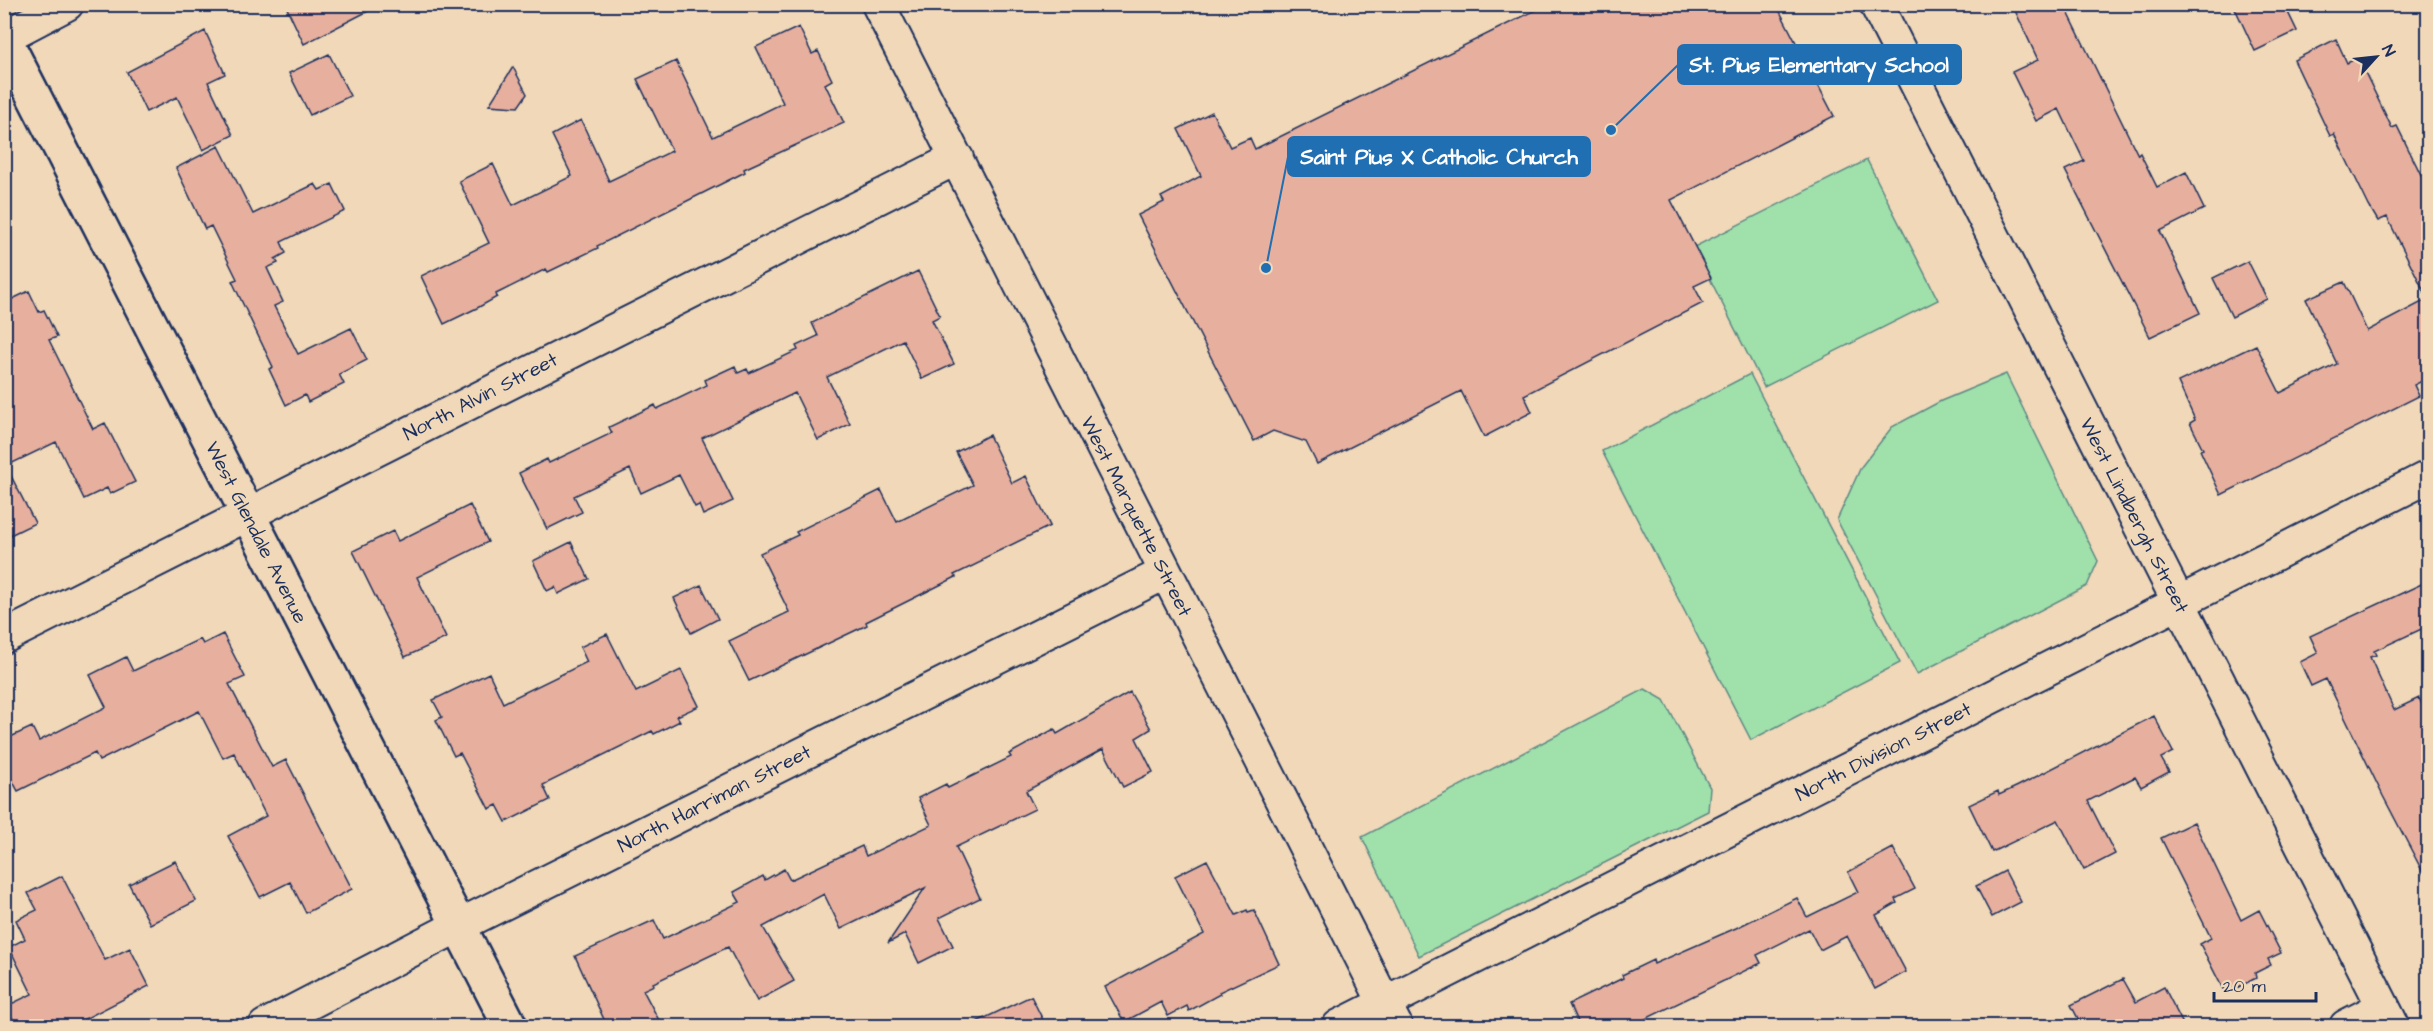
<svg xmlns="http://www.w3.org/2000/svg" width="2433" height="1031" font-family="'Architects Daughter',sans-serif">
  <style>
    .green { fill: #9fe0ab; stroke: #5d8884; stroke-width: 1.5 }
    .building { fill: #e7af9d; stroke: #1b2f5e; stroke-width: 1.5 }
    .lines { fill: none; stroke-linecap: round; stroke-linejoin: round }
    .minor-casing { stroke: #1b2f5e; stroke-width: 36 }
    .tertiary-casing { stroke: #1b2f5e; stroke-width: 38 }
    .minor { stroke: #f0d8b8; stroke-width: 32 }
    .tertiary { stroke: #f0d8b8; stroke-width: 33 }
    .labels { text-anchor: middle; stroke-width: 4.5; stroke-linejoin: round; paint-order: stroke }
    .street-label { font-size: 20px; fill: #1b2f5e; stroke: #f0d8b8 }
    .leader { fill: none; stroke: #1f6fb2; stroke-width: 2 }
    .callout-dot { fill: #1f6fb2; stroke: #f0d8b8; stroke-width: 2 }
    .callout { fill: #1f6fb2; stroke: #1f6fb2; stroke-width: 2 }
    .callout-label { font-size: 21px; text-anchor: middle; font-weight: bold; fill: #fff }
  </style>
  <rect width="100%" height="100%" fill="#f0d8b8"/>
  <filter id="ink" filterUnits="userSpaceOnUse"><feTurbulence type="fractalNoise" baseFrequency=".0167" numOctaves="2"/><feDisplacementMap in="SourceGraphic" scale="12" xChannelSelector="R" yChannelSelector="G"/><feConvolveMatrix kernelMatrix="1 2 1 2 8 2 1 2 1" color-interpolation-filters="sRGB"/></filter>
  <g filter="url(#ink)">
    <!-- green -->
    <path class="green" d="M 1867,160 L 1938,300 L 1764,387 L 1694,247 Z
      M 1750,374 L 1900,663 L 1751,740 L 1602,451 Z
      M 2006,374 L 2098,561 L 2087,586 L 1917,674 L 1837,520 L 1861,467 L 1892,427 L 1941,401 Z
      M 1645,689 L 1664,700 L 1710,788 L 1708,811 L 1419,956 L 1362,837 Z"/>
    <!-- building -->
    <path class="building" d="M 285,4 L 382,4 L 304,44 Z
      M 1548,4 L 1776,4 L 1834,116 L 1671,200 L 1711,278 L 1694,286 L 1703,303 L 1524,395 L 1532,412 L 1484,437 L 1461,391 L 1317,464 L 1306,442 L 1273,431 L 1254,441 L 1138,215 L 1164,202 L 1161,197 L 1201,176 L 1178,129 L 1212,112 L 1230,147 L 1250,138 L 1255,149 Z
      M 2012,4 L 2064,4 L 2138,155 L 2140,153 L 2157,187 L 2186,172 L 2204,209 L 2160,231 L 2200,313 L 2150,337 L 2065,170 L 2084,161 L 2059,109 L 2036,121 L 2012,72 L 2038,60 Z
      M 2233,4 L 2284,4 L 2297,31 L 2255,51 Z
      M 799,27 L 812,54 L 818,51 L 832,80 L 825,84 L 844,123 L 744,169 L 745,172 L 597,246 L 598,248 L 548,272 L 546,269 L 496,294 L 497,297 L 479,307 L 444,324 L 421,276 L 489,243 L 459,181 L 493,164 L 513,205 L 572,176 L 552,135 L 581,120 L 609,181 L 672,151 L 637,79 L 676,61 L 713,137 L 783,103 L 756,47 Z
      M 205,31 L 225,74 L 208,82 L 233,135 L 203,150 L 177,97 L 146,112 L 127,72 Z
      M 2336,39 L 2347,63 L 2358,58 L 2392,128 L 2397,126 L 2428,189 L 2428,378 L 2414,385 L 2419,396 L 2221,495 L 2200,450 L 2203,449 L 2190,423 L 2195,420 L 2178,382 L 2256,345 L 2280,393 L 2337,364 L 2306,299 L 2344,282 L 2367,331 L 2428,299 L 2387,217 L 2378,221 L 2369,206 L 2334,134 L 2330,136 L 2294,60 Z
      M 329,54 L 350,96 L 310,115 L 289,73 Z
      M 513,67 L 527,94 L 518,107 L 489,105 Z
      M 219,146 L 253,214 L 315,184 L 319,190 L 332,184 L 345,211 L 281,242 L 286,253 L 275,259 L 278,263 L 267,268 L 283,302 L 274,306 L 298,354 L 351,328 L 367,360 L 339,374 L 344,384 L 308,402 L 305,395 L 286,405 L 269,369 L 273,367 L 232,281 L 237,279 L 211,226 L 205,229 L 176,168 Z
      M 2248,261 L 2267,299 L 2232,317 L 2213,278 Z
      M 918,271 L 940,316 L 932,320 L 954,364 L 922,379 L 903,340 L 827,377 L 850,424 L 818,440 L 795,393 L 702,438 L 733,501 L 703,515 L 699,505 L 695,507 L 679,475 L 641,493 L 630,469 L 574,496 L 582,512 L 547,529 L 519,473 L 547,459 L 549,463 L 612,433 L 609,427 L 655,405 L 657,409 L 707,385 L 705,380 L 735,366 L 738,373 L 747,369 L 749,373 L 798,350 L 796,346 L 818,336 L 812,323 Z
      M 29,291 L 39,312 L 44,310 L 57,337 L 49,340 L 93,429 L 105,423 L 135,482 L 110,494 L 107,488 L 84,499 L 56,442 L 6,466 L 35,523 L 4,538 L 4,303 Z
      M 989,435 L 1012,483 L 1026,476 L 1050,526 L 982,559 L 983,561 L 954,575 L 956,577 L 866,622 L 867,625 L 749,681 L 729,641 L 789,612 L 760,553 L 798,535 L 796,532 L 881,490 L 897,522 L 973,485 L 956,452 Z
      M 470,505 L 488,542 L 417,577 L 446,638 L 405,657 L 353,551 L 393,531 L 398,541 Z
      M 571,542 L 589,579 L 558,594 L 555,587 L 547,591 L 533,561 Z
      M 2428,581 L 2428,626 L 2374,651 L 2376,655 L 2370,657 L 2394,710 L 2419,698 L 2428,717 L 2428,882 L 2383,796 L 2326,679 L 2311,686 L 2300,662 L 2318,653 L 2310,636 Z
      M 701,585 L 718,619 L 691,633 L 674,598 Z
      M 223,634 L 245,677 L 229,684 L 272,767 L 286,760 L 352,889 L 306,913 L 290,882 L 260,897 L 228,836 L 266,816 L 234,753 L 223,758 L 199,711 L 99,761 L 95,753 L 18,791 L 4,765 L 4,740 L 32,727 L 39,741 L 106,707 L 90,675 L 126,657 L 133,671 L 200,639 L 203,644 Z
      M 607,634 L 636,692 L 681,670 L 699,706 L 677,716 L 680,721 L 654,734 L 652,731 L 543,785 L 550,800 L 506,822 L 497,805 L 489,809 L 460,753 L 454,756 L 436,720 L 442,717 L 433,700 L 489,673 L 503,703 L 587,662 L 580,647 Z
      M 1130,692 L 1151,729 L 1136,738 L 1153,772 L 1123,787 L 1103,749 L 1026,791 L 1035,809 L 956,847 L 980,898 L 939,918 L 953,946 L 919,963 L 905,934 L 888,943 L 925,888 L 841,929 L 824,894 L 763,927 L 794,981 L 757,1001 L 728,947 L 653,983 L 654,985 L 643,990 L 662,1026 L 607,1026 L 575,956 L 654,920 L 663,939 L 740,902 L 734,892 L 763,876 L 765,880 L 784,869 L 790,880 L 862,846 L 866,856 L 931,825 L 918,798 L 946,784 L 948,788 L 1011,757 L 1009,754 L 1054,729 L 1057,734 Z
      M 2154,716 L 2173,752 L 2161,758 L 2169,772 L 2141,787 L 2135,777 L 2088,801 L 2115,854 L 2084,870 L 2058,820 L 1992,852 L 1969,805 L 1998,791 L 1999,795 L 2018,786 Z
      M 2194,822 L 2241,920 L 2259,910 L 2281,953 L 2268,959 L 2271,965 L 2255,973 L 2256,978 L 2227,993 L 2225,988 L 2223,989 L 2200,944 L 2211,938 L 2161,838 Z
      M 1893,848 L 1915,889 L 1895,899 L 1897,903 L 1876,915 L 1906,972 L 1875,989 L 1847,936 L 1820,950 L 1809,929 L 1757,955 L 1761,963 L 1631,1026 L 1579,1026 L 1569,1004 L 1623,978 L 1622,975 L 1653,960 L 1654,964 L 1736,928 L 1797,898 L 1807,917 L 1858,892 L 1848,872 Z
      M 1207,860 L 1236,915 L 1247,910 L 1248,912 L 1254,910 L 1279,964 L 1219,992 L 1220,994 L 1189,1011 L 1187,1006 L 1168,1016 L 1161,1002 L 1124,1022 L 1105,987 L 1204,934 L 1175,876 Z
      M 175,861 L 196,901 L 150,924 L 129,884 Z
      M 2005,871 L 2021,902 L 1992,917 L 1976,886 Z
      M 62,876 L 105,960 L 130,948 L 149,986 L 71,1026 L 16,1026 L 7,1006 L 32,994 L 9,947 L 25,939 L 16,920 L 37,910 L 28,893 Z
      M 2123,979 L 2136,1002 L 2164,987 L 2184,1026 L 2082,1026 L 2071,1005 Z
      M 1031,996 L 1046,1026 L 968,1026 Z"/>
    <g class="lines">
      <defs>
        <path id="minor" d="M 878,4 L 1396,1026
          M 1876,4 L 2393,1026
          M 4,37 L 67,4
          M 4,637 L 957,158
          M 265,1026 L 458,926 L 1165,573
          M 1339,1026 L 2428,477
          M 2346,1026 L 2383,1007"/>
        <path id="tertiary" d="M 4,38 L 510,1026"/>
      </defs>
      <!-- minor casing -->
      <use href="#minor" class="minor-casing"/>
      <!-- tertiary casing -->
      <use href="#tertiary" class="tertiary-casing"/>
      <!-- minor -->
      <use href="#minor" class="minor"/>
      <!-- tertiary -->
      <use href="#tertiary" class="tertiary"/>
    </g>
  </g>
  <g class="labels">
    <!-- street labels -->
    <g class="street-label">
      <text transform="translate(480 396) rotate(-27)" y="7">North Alvin Street</text>
      <text transform="translate(2135 515) rotate(63)" y="7">West Lindbergh Street</text>
      <text transform="translate(1137 516) rotate(63)" y="7">West Marquette Street</text>
      <text transform="translate(257 532) rotate(63)" y="7">West Glendale Avenue</text>
      <text transform="translate(1883 751) rotate(-27)" y="7">North Division Street</text>
      <text transform="translate(714 798) rotate(-27)" y="7">North Harriman Street</text>
    </g>
  </g>
  <!-- callouts -->
  <path class="leader" d="M1611 130L1678 65M1266 268L1288 157"/>
  <g class="callout-dot">
    <circle cx="1611" cy="130" r="6"/>
    <circle cx="1266" cy="268" r="6"/>
  </g>
  <g class="callout">
    <rect x="1678" y="45" width="283" height="39" rx="6"/>
    <rect x="1288" y="137" width="302" height="39" rx="6"/>
  </g>
  <g class="callout-label">
    <text x="1819" y="72">St. Pius Elementary School</text>
    <text x="1439" y="164">Saint Pius X Catholic Church</text>
  </g>
  <!-- margin -->
  <rect width="2433" height="1031" fill="none" stroke="#f0d8b8" stroke-width="24"/>
  <rect x="12" y="12" width="2409" height="1007" fill="none" stroke="#1b2f5e" stroke-width="2" filter="url(#ink)"/>
  <!-- north arrow -->
  <g transform="translate(2376 57) rotate(63)" stroke="#f0d8b8" stroke-width="4.5" paint-order="stroke">
  <path d="M0-4.5L10 22L0 15L-10 22Z" fill="#1b2f5e"/>
  <text y="-9" font-size="16" font-weight="bold" text-anchor="middle" fill="#1b2f5e">N</text>
  </g>
  <!-- scale -->
  <path d="M2214 992v9h102v-9" fill="none" stroke="#1b2f5e" stroke-width="3"/>
  <text x="2223" y="992" font-size="18" fill="#1b2f5e" stroke="#f0d8b8" stroke-width="4.5" paint-order="stroke">20 m</text>
</svg>
